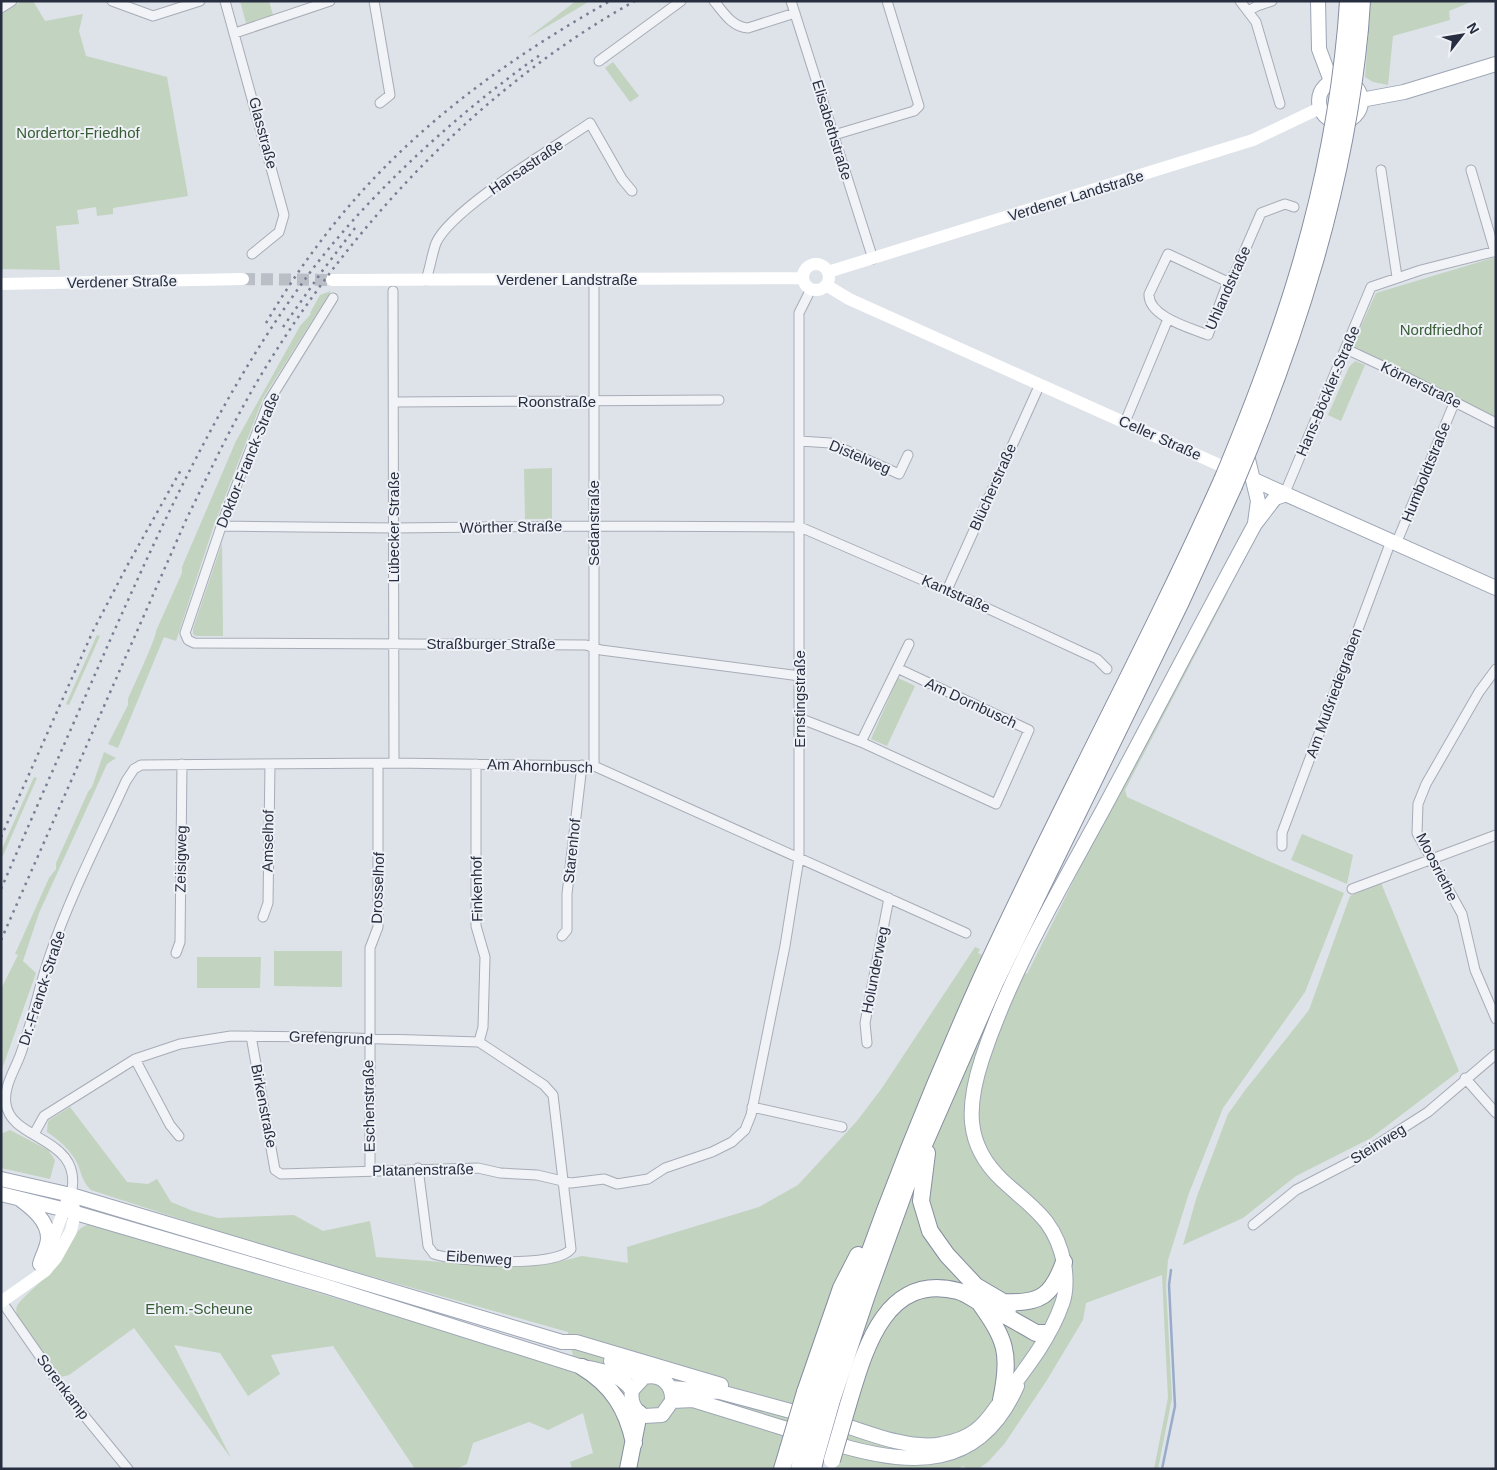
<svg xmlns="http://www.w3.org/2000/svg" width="1497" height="1470" font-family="Helvetica,sans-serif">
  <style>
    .green { fill: #c2d3bf }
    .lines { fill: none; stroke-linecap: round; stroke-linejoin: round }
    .stream { stroke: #98acca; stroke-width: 2.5 }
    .secondary-tunnel { stroke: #b9bec7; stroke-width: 12; stroke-dasharray: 12 6; stroke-linecap: butt }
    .street-casing { stroke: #a7acb6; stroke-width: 11 }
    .primary-casing { stroke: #9da5b5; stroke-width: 16 }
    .highway-casing { stroke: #858da0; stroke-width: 18 }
    .street { stroke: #f1f3f7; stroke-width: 9 }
    .secondary { stroke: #fff; stroke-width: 12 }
    .primary { stroke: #fff; stroke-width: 14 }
    .highway { stroke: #fff; stroke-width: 16 }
    .rail { stroke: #777f93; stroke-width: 2.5; stroke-dasharray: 2.5 5; stroke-linecap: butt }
    .highway-bridge-casing { stroke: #858da0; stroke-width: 18; stroke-linecap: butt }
    .highway-bridge { stroke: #fff; stroke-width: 16 }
    .labels { text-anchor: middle; stroke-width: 4; stroke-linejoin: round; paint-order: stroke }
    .street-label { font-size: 15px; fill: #272e40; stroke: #eef1f6 }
    .park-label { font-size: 15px; fill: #385d34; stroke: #eef1f6 }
  </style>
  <rect width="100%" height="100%" fill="#dee2e9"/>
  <!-- green -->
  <path class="green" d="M 22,1 L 33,1 L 45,21 L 83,14 L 79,31 L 86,56 L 167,77 L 188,196 L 113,208 L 113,214 L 97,216 L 96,207 L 77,210 L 79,224 L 56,226 L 60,270 L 1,269 L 1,15 Z
    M 240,1 L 269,1 L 273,15 L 246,23 Z
    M 576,1 L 590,1 L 526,39 Z
    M 1371,1 L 1473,1 L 1449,11 L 1450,20 L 1393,36 L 1388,85 L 1373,82 L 1365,77 Z
    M 613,62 L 639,96 L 630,102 L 605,68 Z
    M 1496,257 L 1496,419 L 1354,348 L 1356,337 L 1376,293 Z
    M 331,291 L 263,398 L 213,528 L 176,641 L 164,637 L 118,748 L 108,744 L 128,705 L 128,699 C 133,687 156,639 156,631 L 182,573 L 182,567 L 236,441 L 300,326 L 311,314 L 310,313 L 320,295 Z
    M 1355,361 L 1365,365 L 1341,421 L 1328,415 L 1349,367 Z
    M 552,468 L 552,519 L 525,519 L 524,469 Z
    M 222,543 L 223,636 L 196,636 L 193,634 L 193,629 Z
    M 1224,590 L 1228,592 L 1125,790 L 1127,797 L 1266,860 L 1344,893 L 1305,992 L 1223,1108 L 1189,1193 L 1168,1260 L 1166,1286 L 1172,1398 L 1158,1469 L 1154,1469 L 1168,1398 L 1162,1275 L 1086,1303 L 1083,1320 L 1047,1380 L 1005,1443 L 988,1462 L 978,1469 L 966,1469 L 964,1466 L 956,1469 L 835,1469 L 854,1407 L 798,1390 L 773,1469 L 572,1469 L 570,1462 L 593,1453 L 583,1413 L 548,1430 L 529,1422 L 473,1443 L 467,1464 L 456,1469 L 415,1469 L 333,1346 L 271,1355 L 280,1374 L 248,1396 L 220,1353 L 174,1345 L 231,1458 L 134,1328 L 69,1375 L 61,1377 L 20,1321 C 17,1316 15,1311 17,1306 C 20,1299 52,1273 60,1261 C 69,1249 73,1227 91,1224 L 576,1371 L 568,1332 L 257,1244 L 91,1190 C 81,1181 82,1171 75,1159 C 68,1148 58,1139 47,1132 L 48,1121 L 70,1107 L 127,1182 L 148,1184 L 157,1179 L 171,1202 L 193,1211 L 218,1218 L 294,1215 L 323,1231 L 370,1221 L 376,1257 L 507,1267 L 562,1261 L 582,1256 L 628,1263 L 627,1247 L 759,1207 L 798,1185 L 857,1121 L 882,1088 L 975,947 L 980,949 L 978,953 L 1027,974 L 1118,792 Z
    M 97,635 L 100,636 L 69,705 L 66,704 Z
    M 898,678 L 915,686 L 887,746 L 871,739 Z
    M 104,752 L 116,758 L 107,764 L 39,913 L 23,961 L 36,973 L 1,1072 L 1,989 L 18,955 L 15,954 L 49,878 L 56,869 L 56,863 L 88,792 L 92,787 Z
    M 34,777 L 37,778 L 1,860 L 1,851 Z
    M 1302,834 L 1353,855 L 1347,884 L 1291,860 Z
    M 1381,883 L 1459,1071 L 1371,1138 L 1296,1176 L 1243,1218 L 1183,1245 L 1197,1196 L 1228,1114 L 1246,1089 L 1309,1010 L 1350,896 Z
    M 274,951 L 342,951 L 342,987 L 274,986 Z
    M 197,957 L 261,957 L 260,988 L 197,988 Z
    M 10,1130 L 48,1150 L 55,1160 L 50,1179 L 1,1168 L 1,1134 Z"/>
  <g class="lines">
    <!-- stream -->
    <path class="stream" d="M 1162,1469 L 1175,1406 L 1169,1285 L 1171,1270"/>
    <!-- secondary-tunnel -->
    <path class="secondary-tunnel" d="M 243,279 L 332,280"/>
    <defs>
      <path id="street" d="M 112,1 L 153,16 L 200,1
        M 225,1 L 284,215 L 279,232 L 252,254
        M 374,1 L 390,95 L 380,103
        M 714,1 C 724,13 732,27 748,28 L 795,13
        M 791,1 L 873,259
        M 1240,1 L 1256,22 L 1280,104
        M 1,8 L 12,1
        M 1248,11 L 1257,6 L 1272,1
        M 235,33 L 330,1
        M 599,61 L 681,1
        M 834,135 L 914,111 L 919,106 L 887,1
        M 1381,170 L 1397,277
        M 1471,170 L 1495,252
        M 426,280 C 430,268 432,254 436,243 C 451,209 555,147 590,123 L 622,179 L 632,191
        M 594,280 L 594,766
        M 1228,282 L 1168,254 L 1149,294 C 1148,317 1191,328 1208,335 L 1228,282 L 1235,273 L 1261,213 L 1285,204 L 1294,207
        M 393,291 L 394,763
        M 333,298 L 269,401 L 224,518 L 185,633 L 188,640 L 194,643 L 586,645 L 601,650 L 800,676
        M 1346,349 L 1404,376 L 1496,423
        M 394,402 L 719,400
        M 1125,422 L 1168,319
        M 800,441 L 830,443 L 899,474 L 908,455
        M 1284,495 L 1371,287 L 1421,270 L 1496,251
        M 221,526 L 394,528 L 594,526 L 800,527 L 978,604 L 1097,659 L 1107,669
        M 1396,544 L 1455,401
        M 947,590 L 1040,384
        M 1496,669 L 1479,692 L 1426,784 L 1418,804 L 1417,833 L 1462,914 L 1475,970 L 1496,1019
        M 799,718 L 861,742 L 996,804 L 1029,730 L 897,668
        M 861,742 L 909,644
        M 476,764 L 476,926 L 485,957 L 483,1027 L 479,1042
        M 1282,846 L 1282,833 L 1391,541
        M 1352,889 L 1496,835
        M 263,917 L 268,903 L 270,764
        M 562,936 L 567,930 L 567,894 L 582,765
        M 176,953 L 180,942 L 182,764
        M 251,1036 L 275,1170 L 281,1174 L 478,1168 L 500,1173 L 537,1175 L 571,1183 L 604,1179 L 617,1184 L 648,1179 L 665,1168 L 712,1152 L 732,1142 L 745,1130 L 751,1115 L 785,946 L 799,858 L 799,313 L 811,289
        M 867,1043 L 865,1023 L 889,898
        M 135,1059 L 170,1125 L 179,1136
        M 1465,1078 L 1496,1113
        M 752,1107 L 842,1127
        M 34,1134 L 44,1116 L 135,1059 L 180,1044 L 231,1036 L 320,1037 L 479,1042 L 544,1085 L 553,1095 L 571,1249 C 557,1268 457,1262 434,1254 L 428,1246 L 418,1168
        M 370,1171 L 370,948 L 378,927 L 378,764
        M 71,1195 C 85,1136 11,1142 6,1104 C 3,1085 17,1067 22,1050 C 33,1019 39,986 50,955 C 70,896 100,838 126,781 L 134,769 L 141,765 L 394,763 L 594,766 L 966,933
        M 1253,1225 L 1296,1190 L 1350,1162 L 1428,1112 L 1496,1054
        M 2,1302 L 64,1391 L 128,1469"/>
      <path id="primary" d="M 1318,1 L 1319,49 L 1331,81
        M1319 101a21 21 0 1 1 42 0a21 21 0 1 1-42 0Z
        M 1361,100 L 1404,92 L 1496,64
        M 1246,451 L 1258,501 L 1255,523
        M 1254,480 L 1496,588
        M 1,1179 L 71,1195 L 562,1342 L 576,1342 L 721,1385
        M 1,1194 L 62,1209 L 325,1286 L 582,1367 C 601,1370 620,1374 632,1390 C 630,1402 634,1410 644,1416 L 662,1415 L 672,1401 C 673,1384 661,1373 644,1377 L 632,1390
        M 21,1200 C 33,1209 48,1221 48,1238 C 48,1247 42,1256 40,1264
        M 611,1361 L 644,1377
        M 671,1388 L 720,1392 L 809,1416
        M 672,1401 L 693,1400 L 803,1434
        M 832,1421 C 863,1431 910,1451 942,1444 C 953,1442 966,1438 975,1431 C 987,1423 993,1411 1002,1400 C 1024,1371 1050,1339 1062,1304 C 1067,1291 1066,1276 1064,1263 C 1055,1219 1032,1208 1002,1180 C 964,1144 967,1105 982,1059 C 1011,971 1060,889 1104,808 C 1155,713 1204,618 1255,524 L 1275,498 L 1284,495
        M 826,1441 C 913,1469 980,1470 1017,1386"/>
      <path id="highway" d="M 1346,28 L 1348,1
        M 1360,29 L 1362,1
        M 927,1153 L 921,1201 L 930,1231 L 947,1255 L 976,1286 L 1010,1306
        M 979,1302 C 1006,1340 1011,1353 1001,1400
        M 1004,1302 C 1040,1304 1052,1296 1064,1262
        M 582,1367 C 612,1385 627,1409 634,1443
        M 805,1392 L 841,1288 L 858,1255
        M 820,1397 C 865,1255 918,1119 979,983 C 1056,814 1146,650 1222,480
        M 832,1400 L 867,1295 L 909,1179 L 995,983 L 1181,602 L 1234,486
        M 848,1405 C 864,1352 884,1272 958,1291 C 965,1293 972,1298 979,1302 C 998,1311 1017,1322 1036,1333 L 1047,1333
        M 628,1469 L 639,1413
        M 782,1469 L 788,1449
        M 799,1469 L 803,1453
        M 813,1469 L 816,1456"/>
    </defs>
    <!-- street casing -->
    <use href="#street" class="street-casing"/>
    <!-- primary casing -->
    <use href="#primary" class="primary-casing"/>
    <!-- highway casing -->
    <use href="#highway" class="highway-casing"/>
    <!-- street -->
    <use href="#street" class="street"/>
    <!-- secondary -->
    <path class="secondary" d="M803 277a13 13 0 1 1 26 0a13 13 0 1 1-26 0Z
      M 828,272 L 1253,140 L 1320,108
      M 332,280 L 803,278
      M 1,284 L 243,279
      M 826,285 L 849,299 L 1235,472
      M 48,1253 L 67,1201
      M 1,1302 L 45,1271 L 56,1258 L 71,1231 L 75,1213 L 71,1195"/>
    <!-- primary -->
    <use href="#primary" class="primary"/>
    <!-- highway -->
    <use href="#highway" class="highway"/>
    <!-- rail -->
    <path class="rail" d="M 266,323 C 353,175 462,85 610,1
      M 283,327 L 323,270 L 355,228
      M 1,837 L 93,631 L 127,566 L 182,468
      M 1,889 C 37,806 74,722 111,638 C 166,515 223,392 303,282 C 363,199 456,114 540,55
      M 1,940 L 186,520 C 212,467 237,413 269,362 C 358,218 485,84 635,1"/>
    <defs>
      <path id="highway-bridge" d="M 1222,480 C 1285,330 1331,191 1346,28
        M 1234,486 C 1296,339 1345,189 1360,29
        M 788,1449 L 805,1392
        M 803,1453 L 820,1397
        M 816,1456 L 832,1400
        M 832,1460 L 848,1405"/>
    </defs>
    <!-- highway-bridge casing -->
    <use href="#highway-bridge" class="highway-bridge-casing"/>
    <!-- highway-bridge -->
    <use href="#highway-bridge" class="highway-bridge"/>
  </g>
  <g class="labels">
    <!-- street labels -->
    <g class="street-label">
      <text transform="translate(832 130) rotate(73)" y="5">Elisabethstraße</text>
      <text transform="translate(263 133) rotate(75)" y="5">Glasstraße</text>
      <text transform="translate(526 167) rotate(-34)" y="5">Hansastraße</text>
      <text transform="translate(1076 196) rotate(-17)" y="5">Verdener Landstraße</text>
      <text x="567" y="285">Verdener Landstraße</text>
      <text transform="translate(122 282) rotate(-1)" y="5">Verdener Straße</text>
      <text transform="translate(1228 288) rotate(-66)" y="5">Uhlandstraße</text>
      <text transform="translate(1421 385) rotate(26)" y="5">Körnerstraße</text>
      <text transform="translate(1328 391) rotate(-67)" y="5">Hans-Böckler-Straße</text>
      <text x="557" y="407">Roonstraße</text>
      <text transform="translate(1160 438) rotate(24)" y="5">Celler Straße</text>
      <text transform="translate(860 457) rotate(23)" y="5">Distelweg</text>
      <text transform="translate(248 460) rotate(-68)" y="5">Doktor-Franck-Straße</text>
      <text transform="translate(1426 472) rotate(-68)" y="5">Humboldtstraße</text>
      <text transform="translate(993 487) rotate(-66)" y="5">Blücherstraße</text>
      <text transform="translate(594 523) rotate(-90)" y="5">Sedanstraße</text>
      <text transform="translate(394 527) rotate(-90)" y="5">Lübecker Straße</text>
      <text transform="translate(511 527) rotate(-1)" y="5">Wörther Straße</text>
      <text transform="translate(956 594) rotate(24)" y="5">Kantstraße</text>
      <text x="491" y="649">Straßburger Straße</text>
      <text transform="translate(1334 693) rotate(-70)" y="5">Am Mußriedegraben</text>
      <text transform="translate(800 699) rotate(-90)" y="5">Ernstingstraße</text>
      <text transform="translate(971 703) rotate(25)" y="5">Am Dornbusch</text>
      <text transform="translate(540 766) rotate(2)" y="5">Am Ahornbusch</text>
      <text transform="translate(268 841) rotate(-89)" y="5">Amselhof</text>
      <text transform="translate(572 851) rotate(-84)" y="5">Starenhof</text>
      <text transform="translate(181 859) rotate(-89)" y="5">Zeisigweg</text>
      <text transform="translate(1437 867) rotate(63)" y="5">Moosriethe</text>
      <text transform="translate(378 888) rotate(-88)" y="5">Drosselhof</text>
      <text transform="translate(477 889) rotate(-91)" y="5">Finkenhof</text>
      <text transform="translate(875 970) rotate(-79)" y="5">Holunderweg</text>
      <text transform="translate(42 988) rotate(-72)" y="5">Dr.-Franck-Straße</text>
      <text transform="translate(331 1038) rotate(2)" y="5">Grefengrund</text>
      <text transform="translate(264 1106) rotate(79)" y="5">Birkenstraße</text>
      <text transform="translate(369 1106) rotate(-91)" y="5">Eschenstraße</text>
      <text transform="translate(1378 1144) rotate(-32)" y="5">Steinweg</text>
      <text transform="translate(423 1170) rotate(-1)" y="5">Platanenstraße</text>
      <text transform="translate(479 1258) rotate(4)" y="5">Eibenweg</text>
      <text transform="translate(63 1387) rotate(53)" y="5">Sorenkamp</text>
    </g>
    <!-- park labels -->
    <g class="park-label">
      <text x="78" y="138">Nordertor-Friedhof</text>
      <text x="1441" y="335">Nordfriedhof</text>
      <text x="199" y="1314">Ehem.-Scheune</text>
    </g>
  </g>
  <!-- border -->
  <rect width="1497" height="1470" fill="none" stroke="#272e40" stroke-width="5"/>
  <!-- north arrow -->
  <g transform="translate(1462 35) rotate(59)" stroke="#eef1f6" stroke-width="4" paint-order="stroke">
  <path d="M0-4L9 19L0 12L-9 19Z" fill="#272e40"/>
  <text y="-8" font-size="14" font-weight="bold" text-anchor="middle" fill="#272e40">N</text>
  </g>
</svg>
